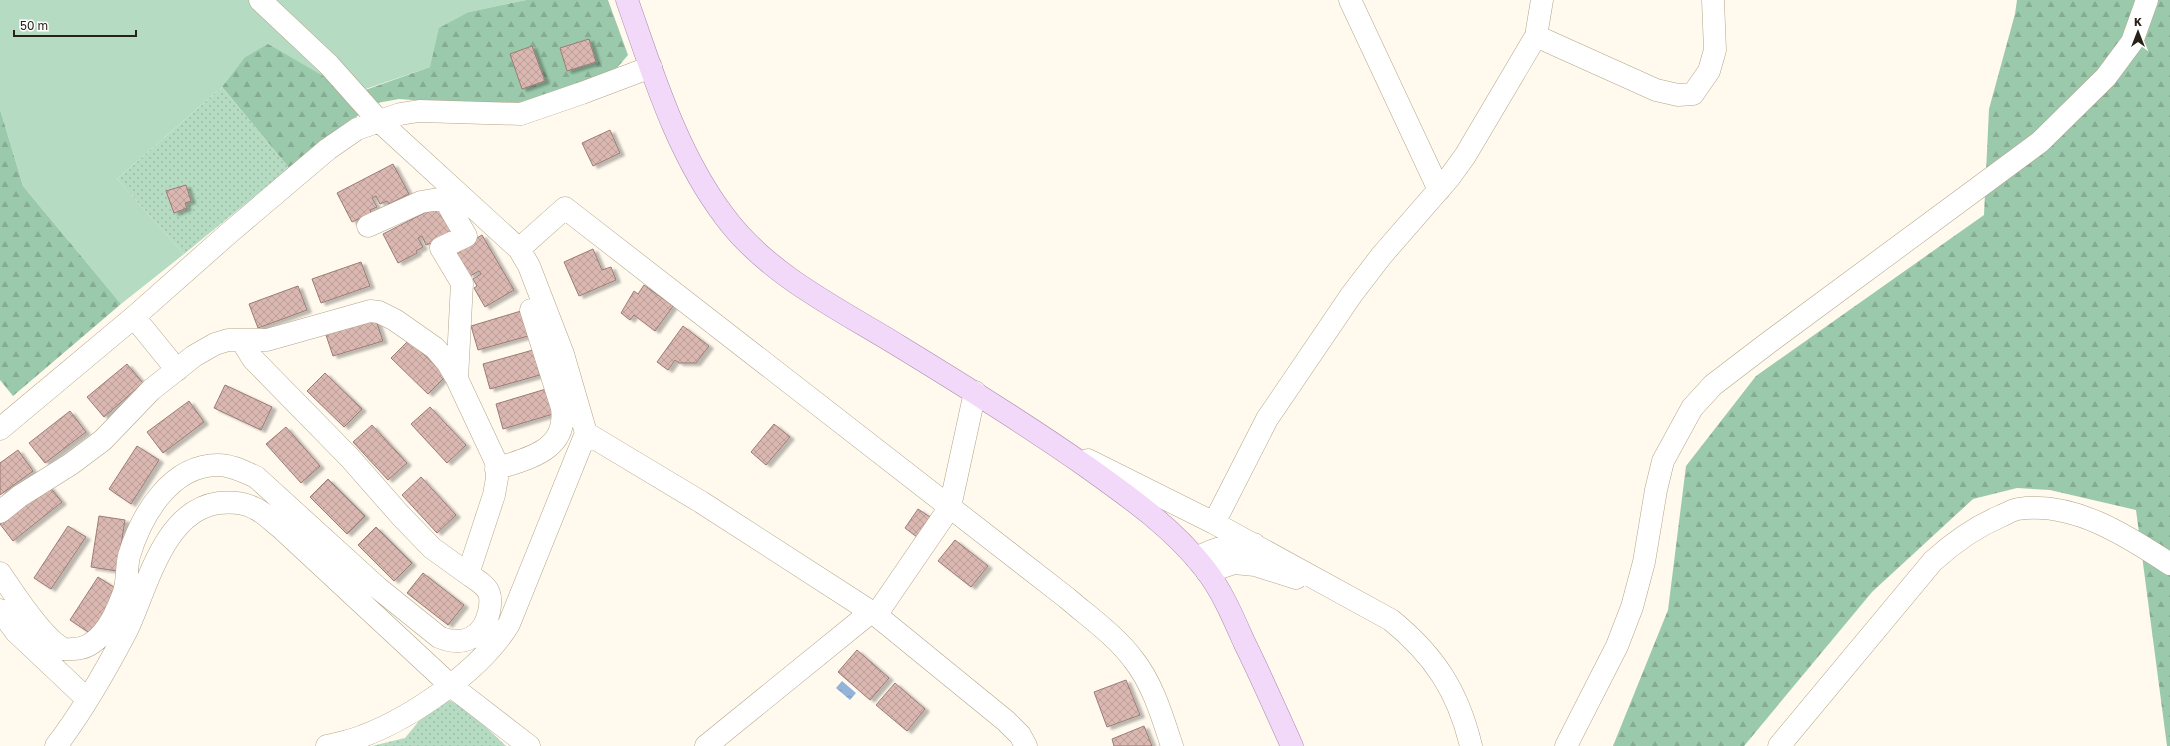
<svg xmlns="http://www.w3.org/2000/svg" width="2170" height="746" font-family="'Golos Text',sans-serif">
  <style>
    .grass { fill: #b5dbc2 }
    .forest { fill: url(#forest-firs) }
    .garden { fill: url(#garden-dots) }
    .water { fill: url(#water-ripples) }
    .building { fill: url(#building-cross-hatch); stroke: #9b7b75; filter: url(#shadow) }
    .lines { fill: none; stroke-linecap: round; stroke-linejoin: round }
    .minor-casing { stroke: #b2a58a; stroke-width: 23 }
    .major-casing { stroke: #a688a9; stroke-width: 23 }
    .minor { stroke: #fff; stroke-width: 22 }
    .major { stroke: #f2d9fa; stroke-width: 22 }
  </style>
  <defs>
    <pattern id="forest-firs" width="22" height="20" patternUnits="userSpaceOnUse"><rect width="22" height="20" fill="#9ac9ab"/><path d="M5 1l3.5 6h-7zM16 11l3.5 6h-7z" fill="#85ac92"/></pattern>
    <pattern id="garden-dots" width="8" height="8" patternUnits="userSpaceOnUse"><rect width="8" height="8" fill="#b5dbc2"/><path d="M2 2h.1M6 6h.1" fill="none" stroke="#9cbca6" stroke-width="1.8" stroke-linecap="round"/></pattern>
    <pattern id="water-ripples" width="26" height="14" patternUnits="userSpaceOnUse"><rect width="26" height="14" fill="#92b4d9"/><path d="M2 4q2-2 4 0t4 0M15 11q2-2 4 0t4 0" fill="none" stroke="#7e9aba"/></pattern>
    <pattern id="building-cross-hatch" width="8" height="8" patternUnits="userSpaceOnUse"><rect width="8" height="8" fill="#dab8b1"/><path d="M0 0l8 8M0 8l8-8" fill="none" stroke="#bb9e98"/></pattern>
    <filter id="shadow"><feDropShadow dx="4.5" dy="2.5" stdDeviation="1" flood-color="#0004"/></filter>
  </defs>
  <rect width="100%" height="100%" fill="#fff9ee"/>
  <!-- grass -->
  <path class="grass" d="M 0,0 L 526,0 L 469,12 L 430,67 L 354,93 L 244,58 L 222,87 L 117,179 L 184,254 L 121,304 L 23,186 L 0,109 Z"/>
  <!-- forest -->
  <path class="forest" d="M 526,0 L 608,0 L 628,55 L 616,69 L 568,92 L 513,104 L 465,104 L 399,99 L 377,103 L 338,129 L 289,168 L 222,87 L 244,58 L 268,44 L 354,94 L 430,67 L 439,28 L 469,12 Z
    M 2017,0 L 2170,0 L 2170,746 L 2167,746 L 2136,510 L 2050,490 L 2017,488 L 1973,499 L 1872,592 L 1744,746 L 1613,746 L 1668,610 L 1686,466 L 1756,376 L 1984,215 L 1989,109 L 2015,14 Z
    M 0,109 L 23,186 L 121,304 L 13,396 L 0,380 Z"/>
  <!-- garden -->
  <path class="garden" d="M 222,87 L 289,168 L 184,254 L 117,179 Z
    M 446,698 L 470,712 L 506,746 L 372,746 L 405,738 L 429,709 Z"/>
  <!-- water -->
  <path class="water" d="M 842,681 L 856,693 L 850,700 L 836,688 Z"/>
  <!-- building -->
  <path class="building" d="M 589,39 L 596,62 L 567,71 L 560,48 Z
    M 532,46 L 545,81 L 522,89 L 510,54 Z
    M 610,130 L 620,153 L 593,166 L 582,143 Z
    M 393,164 L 409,194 L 389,204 L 387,201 L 380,204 L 376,196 L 372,198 L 377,207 L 370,210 L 371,213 L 352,222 L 337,193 Z
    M 186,185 L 191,201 L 185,203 L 187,208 L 174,213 L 166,191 Z
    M 440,205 L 455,234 L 426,245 L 422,236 L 418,238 L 423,247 L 416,251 L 417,253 L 398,263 L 383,234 Z
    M 482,235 L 514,290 L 485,307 L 474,288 L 477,286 L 473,279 L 481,274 L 479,271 L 470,276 L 453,252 Z
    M 593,249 L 602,270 L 611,267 L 616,280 L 579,296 L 564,262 Z
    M 361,262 L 370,286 L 321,303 L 312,279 Z
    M 644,285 L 673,306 L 655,331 L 634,315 L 630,320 L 621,313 L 634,291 L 638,294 Z
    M 298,286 L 307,310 L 258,328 L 249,304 Z
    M 521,311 L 528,336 L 478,350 L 471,326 Z
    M 375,317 L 383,341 L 333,356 L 325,332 Z
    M 683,326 L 709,346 L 696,363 L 679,363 L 675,360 L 668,370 L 657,362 Z
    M 409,340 L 446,376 L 428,394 L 391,358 Z
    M 533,350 L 540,375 L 490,389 L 483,364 Z
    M 127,364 L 143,383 L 104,417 L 87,397 Z
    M 325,373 L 362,409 L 344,427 L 307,391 Z
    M 225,385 L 272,407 L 261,430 L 214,408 Z
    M 546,389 L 553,414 L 503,429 L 496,404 Z
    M 189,401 L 204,422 L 163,453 L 147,432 Z
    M 430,407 L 466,445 L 447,463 L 411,424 Z
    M 70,411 L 86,432 L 45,463 L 29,443 Z
    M 774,424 L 790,437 L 766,465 L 751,452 Z
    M 372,425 L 407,463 L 388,480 L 353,442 Z
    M 286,427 L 320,466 L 301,483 L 266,444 Z
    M 137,446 L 159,460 L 131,504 L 109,489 Z
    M 18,450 L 33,471 L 0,495 L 0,463 Z
    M 421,477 L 456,515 L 437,533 L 402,495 Z
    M 328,479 L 365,516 L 347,534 L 310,497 Z
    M 49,486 L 62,502 L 13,541 L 0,524 Z
    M 918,509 L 930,517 L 917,537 L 905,528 Z
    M 99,516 L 125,520 L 117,571 L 91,567 Z
    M 68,526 L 86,537 L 51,589 L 34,578 Z
    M 376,527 L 412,563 L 394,581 L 358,545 Z
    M 955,540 L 988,566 L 971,587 L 938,561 Z
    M 423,573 L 464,605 L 448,625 L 407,593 Z
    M 98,577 L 120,591 L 91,634 L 70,620 Z
    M 857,650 L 889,678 L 870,700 L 838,672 Z
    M 1126,680 L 1140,715 L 1107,727 L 1094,692 Z
    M 895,683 L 925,709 L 907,731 L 876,705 Z
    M 1144,726 L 1152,746 L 1114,746 L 1112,739 Z"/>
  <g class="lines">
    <defs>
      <path id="minor" d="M 260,0 L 329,65 L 378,120 L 519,249 L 529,266 L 563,354 L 586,433 L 509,624 C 481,670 413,717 363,736 C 351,741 339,743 327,746
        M 1350,0 L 1439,190
        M 1536,36 L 1656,90 L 1678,95 L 1693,94 L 1709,71 L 1715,50 L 1713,0
        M 368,226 L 421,202 L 444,198 L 466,236 L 441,248 L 462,283 L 457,379
        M 519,249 L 565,208 L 1067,598 C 1089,617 1116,636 1133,659 C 1153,684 1162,716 1172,746
        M 134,317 L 177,370
        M 0,429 L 134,317 L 229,233 L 328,149 L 357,129 L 400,114 L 419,111 L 521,114 L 582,93 L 651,67
        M 586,433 L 701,502 L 876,615 L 1006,721 L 1020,735 L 1026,746
        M 1088,460 L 1214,523 L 1391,620 C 1434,655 1458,691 1471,746
        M 496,469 C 528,458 568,451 562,408 L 531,310
        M 0,512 L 20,496 L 71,464 L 103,440 L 151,390 L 194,356 L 215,344 L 228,340 L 267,340 L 370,311 L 379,312 L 395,320 L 435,348 L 447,362 L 457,379 L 496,462 L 497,478 L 494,495 L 468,574 L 432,548 L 401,516 L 350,458 L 253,359 L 242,341
        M 1214,523 L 1267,419 L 1352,294 L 1382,255 L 1449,178 L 1465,156 L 1536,36 L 1542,0
        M 1196,558 C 1218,547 1229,544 1254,544
        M 1207,572 L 1234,563 L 1255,565 L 1296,578
        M 0,573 C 13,592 43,640 64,649 C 66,650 70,649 73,649 C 100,649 115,617 123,595 C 128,583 126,569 129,556 C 141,516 170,465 218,465 C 232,465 244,472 256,477 L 378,588 L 439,637 C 463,647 483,638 489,612 C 490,607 491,598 489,593 C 486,585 475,579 468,574
        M 0,610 L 16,632 L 87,699
        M 876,615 L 950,507 L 975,392
        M 56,746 C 82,712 106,670 126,632 C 147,589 163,510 219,503 C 230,502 243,502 254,508 C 264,512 273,522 281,528 L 450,685 L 529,746
        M 706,746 L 871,612
        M 1566,746 L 1617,646 L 1632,607 L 1644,562 L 1656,490 L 1663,461 L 1692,408 L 1713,385 L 1768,343 L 2040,142 L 2106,77 L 2132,42 L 2147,0
        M 1779,746 L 1933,561 C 1954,542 1975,527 2001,516 C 2006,514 2012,510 2018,509 C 2073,501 2126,535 2170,564"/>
      <path id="major" d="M 627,0 C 653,74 677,154 725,217 C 768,275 839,309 899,346 C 963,385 1026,424 1087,467 C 1129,497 1173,528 1205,569 C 1222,591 1233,617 1244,642 C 1261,676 1276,711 1292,746"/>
    </defs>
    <!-- minor casing -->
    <use href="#minor" class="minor-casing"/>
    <!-- major casing -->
    <use href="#major" class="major-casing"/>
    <!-- minor -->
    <use href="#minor" class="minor"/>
    <!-- major -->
    <use href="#major" class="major"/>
  </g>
  <!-- north arrow -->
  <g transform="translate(2138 32)" stroke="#ffffff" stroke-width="3" paint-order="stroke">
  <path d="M0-3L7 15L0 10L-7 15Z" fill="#282218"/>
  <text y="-6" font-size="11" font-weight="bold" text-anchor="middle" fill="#282218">K</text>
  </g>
  <!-- scale -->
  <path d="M14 30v6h122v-6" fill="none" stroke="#282218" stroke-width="2"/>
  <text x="20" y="30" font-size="12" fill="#282218" stroke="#ffffff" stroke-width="3" paint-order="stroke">50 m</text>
</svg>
